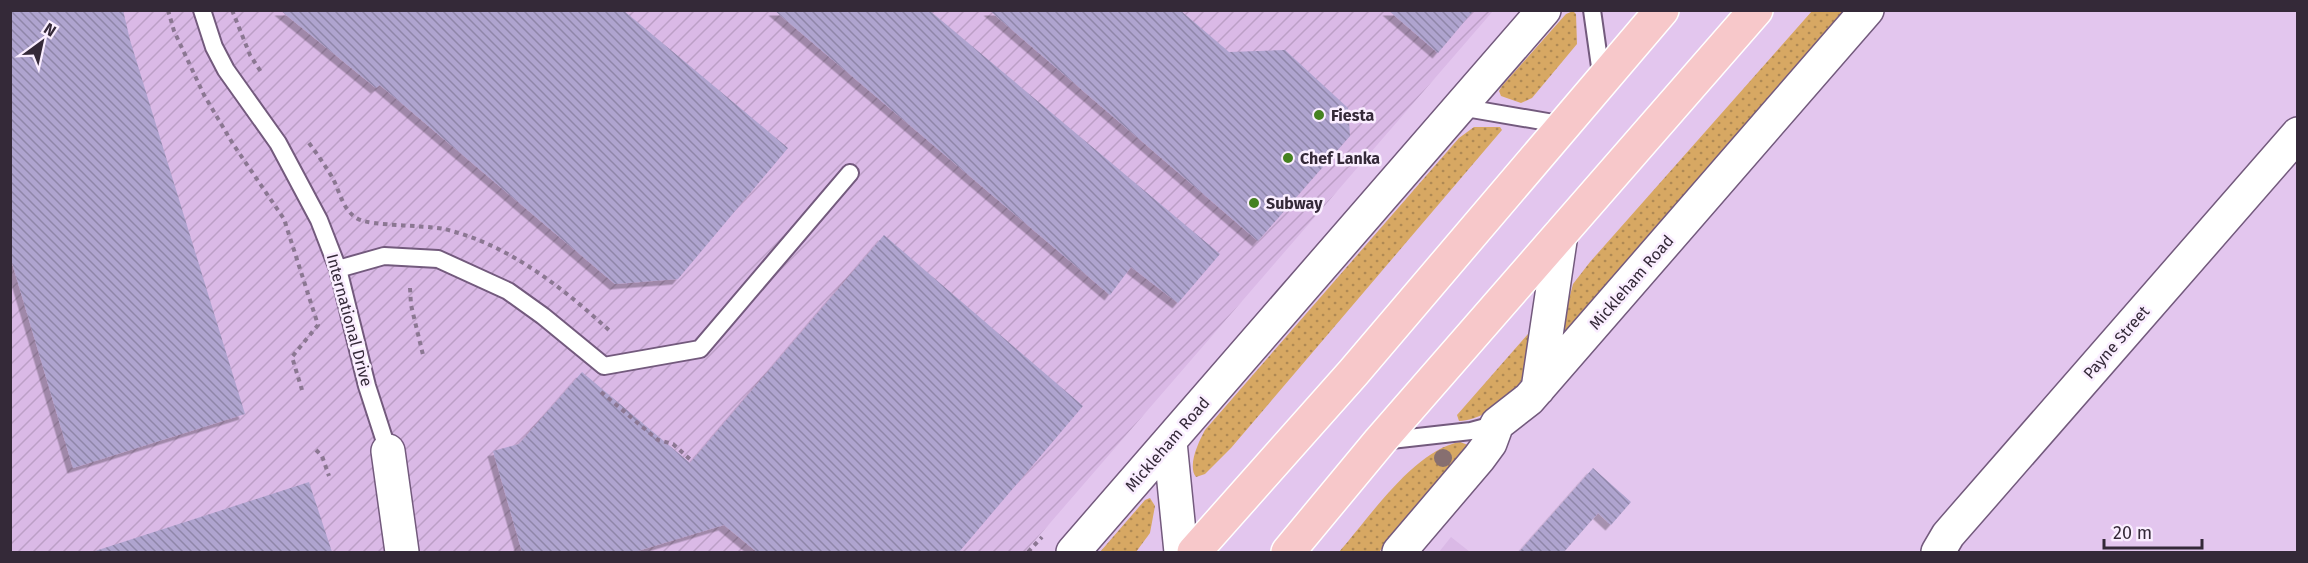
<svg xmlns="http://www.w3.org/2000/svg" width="2308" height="563" font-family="'Fira Sans',sans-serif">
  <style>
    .built { fill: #dab9e6 }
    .industrial { fill: url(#industrial-furrows) }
    .grass { fill: url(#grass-dots) }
    .building { fill: url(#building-back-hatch); filter: url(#shadow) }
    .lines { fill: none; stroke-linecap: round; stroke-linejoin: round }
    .service-casing { stroke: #735a7d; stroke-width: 20 }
    .minor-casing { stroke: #735a7d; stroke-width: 36 }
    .primary-casing { stroke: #fff; stroke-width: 36 }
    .path { stroke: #8b7792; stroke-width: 4; stroke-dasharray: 4.5 4.5; stroke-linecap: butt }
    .service { stroke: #fff; stroke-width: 16 }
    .minor { stroke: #fff; stroke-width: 33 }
    .primary { stroke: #f7c8ca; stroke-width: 33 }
    .tree { fill: #876f70 }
    .poi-dot { fill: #458220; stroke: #faeeff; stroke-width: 2 }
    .labels { text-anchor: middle; stroke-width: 5; stroke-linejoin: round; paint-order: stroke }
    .poi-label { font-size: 16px; font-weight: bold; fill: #342938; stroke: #faeeff; text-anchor: start }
    .street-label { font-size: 16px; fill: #342938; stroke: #faeeff }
  </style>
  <defs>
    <pattern id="industrial-furrows" width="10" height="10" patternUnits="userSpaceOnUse" patternTransform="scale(1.5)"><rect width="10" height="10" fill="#dab9e6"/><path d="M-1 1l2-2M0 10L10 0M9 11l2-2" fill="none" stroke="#bc9fc6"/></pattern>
    <pattern id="grass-dots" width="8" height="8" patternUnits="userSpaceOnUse" patternTransform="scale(1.5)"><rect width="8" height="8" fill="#d7a863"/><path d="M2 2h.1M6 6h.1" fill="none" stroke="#af8953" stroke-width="1.8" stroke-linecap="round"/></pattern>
    <pattern id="building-back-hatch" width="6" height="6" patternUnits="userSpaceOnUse" patternTransform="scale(1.5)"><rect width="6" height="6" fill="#afa4cf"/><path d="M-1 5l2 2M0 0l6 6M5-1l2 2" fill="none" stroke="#8f86a9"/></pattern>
    <filter id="shadow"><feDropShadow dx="-5.5" dy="5.5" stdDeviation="0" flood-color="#0004"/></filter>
  </defs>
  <rect width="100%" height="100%" fill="#e3c6ee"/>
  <!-- built -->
  <path class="built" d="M 1451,537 L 1470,552 L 1439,552 Z"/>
  <!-- industrial -->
  <path class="industrial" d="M 10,11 L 1493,11 L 1025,552 L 11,552 Z"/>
  <!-- grass -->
  <path class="grass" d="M 1573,11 L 1576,14 L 1577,44 L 1532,98 L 1521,103 L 1501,96 L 1499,91 L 1502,86 L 1566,14 Z
    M 1812,11 L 1851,11 L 1564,341 L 1559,337 L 1573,284 L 1590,262 Z
    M 1474,127 L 1500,127 L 1502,130 L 1231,448 L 1205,474 L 1196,477 C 1187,466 1199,441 1205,430 L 1459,138 Z
    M 1528,334 L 1531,335 C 1525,374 1524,395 1486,413 C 1478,417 1468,421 1459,421 L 1457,415 Z
    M 1460,442 L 1468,445 L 1463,454 L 1379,552 L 1339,552 C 1369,518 1414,450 1460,442 Z
    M 1150,498 L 1155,506 L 1150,533 L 1136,552 L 1100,552 L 1145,500 Z"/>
  <!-- building -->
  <path class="building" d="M 10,10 L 123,10 L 130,40 L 245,414 L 73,468 L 10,256 Z
    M 280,10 L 623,10 L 788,148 L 678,279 L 615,284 L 380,85 L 376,88 Z
    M 774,10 L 929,10 L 1220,254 L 1178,303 L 1131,267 L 1110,295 Z
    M 989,10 L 1180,10 L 1229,52 L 1285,50 L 1348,108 L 1350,136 L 1258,241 Z
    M 1388,10 L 1474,10 L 1438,53 Z
    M 884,235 L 1083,406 L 959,552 L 757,552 L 724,525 L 634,552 L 522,552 L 493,451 L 519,444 L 582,372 L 690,463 Z
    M 1593,468 L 1631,502 L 1611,525 L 1598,513 L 1564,552 L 1519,552 Z
    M 309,482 L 332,552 L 92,552 Z"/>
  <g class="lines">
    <defs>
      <path id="service" d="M 202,10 L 214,47 L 226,70 L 278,143 L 319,220 L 338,269 L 367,386 L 388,451
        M 1592,10 L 1602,81
        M 1460,107 L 1565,125
        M 338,269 L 384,256 L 438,259 L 508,291 L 543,316 L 604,366 L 700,349 L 850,173
        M 1382,441 L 1471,431 L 1497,424"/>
      <path id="minor" d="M 1538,389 L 1561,234
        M 1170,442 L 1181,552
        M 388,451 L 402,552
        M 1073,552 L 1544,10
        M 1399,552 L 1479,458 L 1490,443 L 1497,424 L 1529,399 L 1867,10
        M 1938,552 L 1948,535 L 2298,134"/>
      <path id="primary" d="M 1194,552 L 1353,373 L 1662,10
        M 1288,552 L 1380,441 L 1756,10"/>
    </defs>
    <!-- service casing -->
    <use href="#service" class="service-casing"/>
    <!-- minor casing -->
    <use href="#minor" class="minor-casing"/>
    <!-- primary casing -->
    <use href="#primary" class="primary-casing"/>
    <!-- path -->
    <path class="path" d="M 168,10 L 174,31 L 204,95 L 233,144 L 284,219 L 318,325 L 292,357 L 302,390
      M 232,10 L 250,55 L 261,72
      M 309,143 C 317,154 325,165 332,177 C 340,191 342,210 358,219 C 371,226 424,225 444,229 C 508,244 563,288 610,331
      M 410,288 L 411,305 L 423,355
      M 601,392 L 658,440 L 673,444 L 692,461
      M 316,450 L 322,456 L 329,476
      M 1028,552 L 1042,537"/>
    <!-- service -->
    <use href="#service" class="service"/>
    <!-- minor -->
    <use href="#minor" class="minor"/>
    <!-- primary -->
    <use href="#primary" class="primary"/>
  </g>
  <!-- trees -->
  <circle class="tree" cx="1443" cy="458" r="9"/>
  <!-- markers -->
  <g class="poi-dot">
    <circle cx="1319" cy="115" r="6"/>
    <circle cx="1288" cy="158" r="6"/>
    <circle cx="1254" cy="203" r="6"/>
  </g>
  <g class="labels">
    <!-- poi labels -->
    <g class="poi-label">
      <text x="1331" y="121">Fiesta</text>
      <text x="1300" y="164">Chef Lanka</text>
      <text x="1266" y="209">Subway</text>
    </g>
    <!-- street labels -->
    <g class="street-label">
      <text transform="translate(1631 282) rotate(-49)" y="6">Mickleham Road</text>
      <text transform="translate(350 320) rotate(75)" y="6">International Drive</text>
      <text transform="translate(2116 342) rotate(-49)" y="6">Payne Street</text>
      <text transform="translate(1167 444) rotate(-49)" y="6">Mickleham Road</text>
    </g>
  </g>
  <!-- border -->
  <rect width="2308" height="563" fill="none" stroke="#342938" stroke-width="24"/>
  <!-- north arrow -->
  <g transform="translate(42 42) rotate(33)" stroke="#faeeff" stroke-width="4.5" paint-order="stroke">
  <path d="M0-4.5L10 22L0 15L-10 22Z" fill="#342938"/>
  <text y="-9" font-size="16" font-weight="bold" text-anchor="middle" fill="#342938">N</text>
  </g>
  <!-- scale -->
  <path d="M2104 539v9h98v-9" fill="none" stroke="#342938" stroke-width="3"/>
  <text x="2113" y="539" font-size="18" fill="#342938" stroke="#faeeff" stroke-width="4.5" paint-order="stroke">20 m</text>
</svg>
